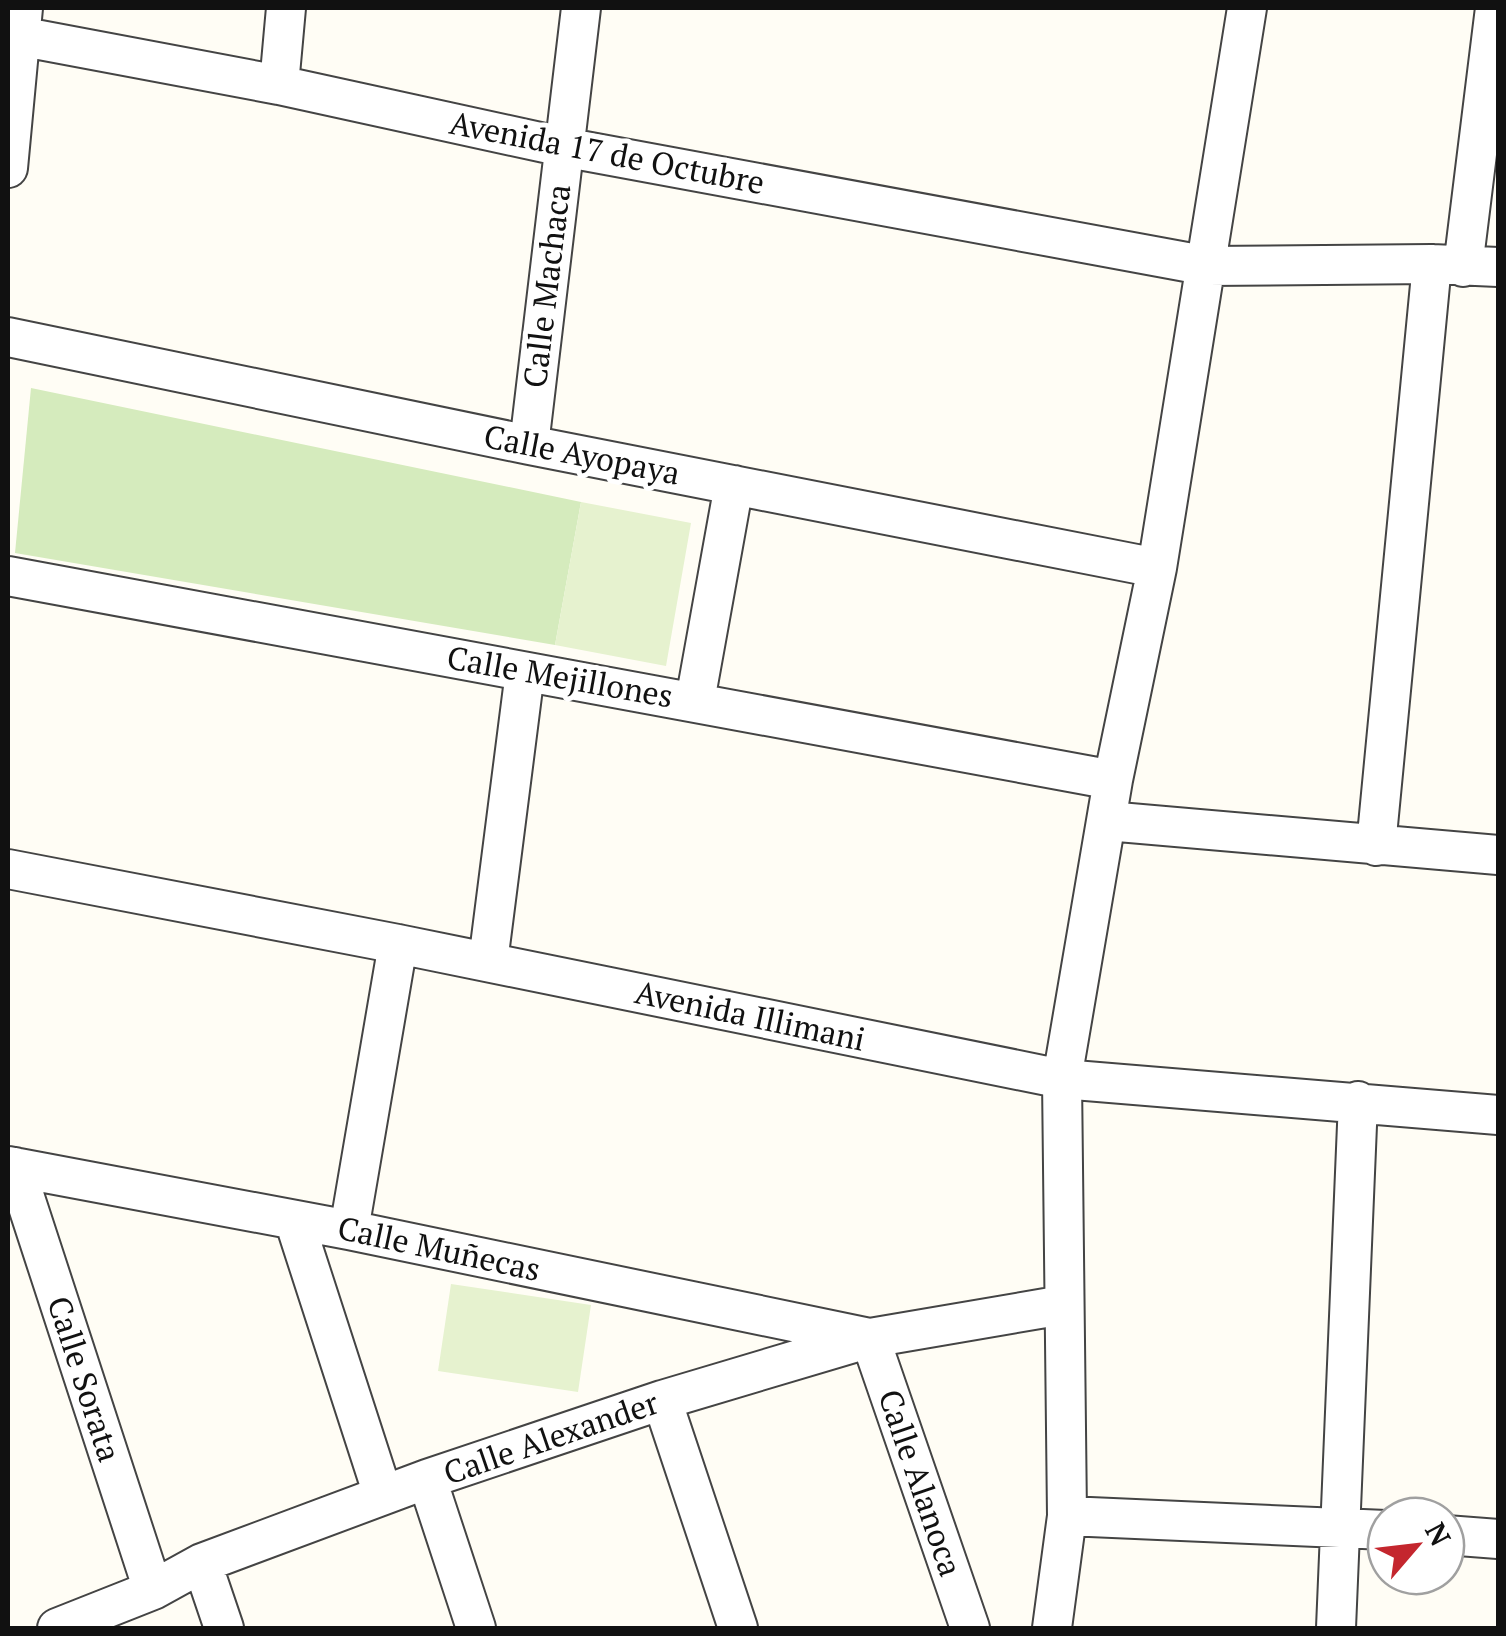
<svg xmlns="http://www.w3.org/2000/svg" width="1506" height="1636" font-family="'PT Serif',serif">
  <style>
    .green { fill: #d5ebbd }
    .pitch { fill: #e6f2cf }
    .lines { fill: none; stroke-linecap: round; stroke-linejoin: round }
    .street-casing { stroke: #444; stroke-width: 42 }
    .street { stroke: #fff; stroke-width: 38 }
    .labels { text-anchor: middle; stroke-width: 10; stroke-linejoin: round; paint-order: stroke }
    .street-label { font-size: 32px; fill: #111; stroke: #fff }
  </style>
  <rect width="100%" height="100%" fill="#fffdf5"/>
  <!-- green -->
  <path class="green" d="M 31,388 L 581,502 L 555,645 L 15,553 Z"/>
  <!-- pitch -->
  <path class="pitch" d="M 581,502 L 691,523 L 666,666 L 555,645 Z
    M 451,1284 L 591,1305 L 578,1392 L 438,1371 Z"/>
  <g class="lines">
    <defs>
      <path id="street" d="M 8,34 L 279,85 L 563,147 L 1208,266 L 1432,264 L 1498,267
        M 279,85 L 286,8
        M 8,168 L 23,8
        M 1463,267 L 1495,8
        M 8,337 L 529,445 L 1157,568
        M 529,445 L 581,8
        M 8,576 L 1113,780
        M 695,701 L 734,485
        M 1107,821 L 1498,855
        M 1376,846 L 1432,264
        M 8,869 L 398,944 L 1062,1079 L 1498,1115
        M 488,962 L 525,672
        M 8,1166 L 349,1230 L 870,1338 L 970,1628
        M 15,1167 L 153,1590
        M 294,1220 L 383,1495
        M 349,1230 L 398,944
        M 662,1400 L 738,1628
        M 427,1479 L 476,1628
        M 1067,1516 L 1386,1530
        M 1446,1535 L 1498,1539
        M 202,1563 L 224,1628
        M 57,1628 L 153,1590 L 202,1563 L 427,1479 L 662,1400 L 870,1338 L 1063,1305
        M 1052,1628 L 1067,1516 L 1062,1079 L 1113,780 L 1157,568 L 1247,8
        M 1336,1628 L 1358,1101"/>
    </defs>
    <!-- street casing -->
    <use href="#street" class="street-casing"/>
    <!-- street -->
    <use href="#street" class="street"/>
  </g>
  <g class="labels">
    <!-- street labels -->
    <g class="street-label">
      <text transform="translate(607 153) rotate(11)" y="11">Avenida 17 de Octubre</text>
      <text transform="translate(547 286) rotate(-83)" y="11">Calle Machaca</text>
      <text transform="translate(582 455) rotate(11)" y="11">Calle Ayopaya</text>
      <text transform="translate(560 677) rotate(10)" y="11">Calle Mejillones</text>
      <text transform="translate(750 1016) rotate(12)" y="11">Avenida Illimani</text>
      <text transform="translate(439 1249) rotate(12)" y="11">Calle Muñecas</text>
      <text transform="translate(84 1379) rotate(72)" y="11">Calle Sorata</text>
      <text transform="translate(551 1438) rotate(-19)" y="11">Calle Alexander</text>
      <text transform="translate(920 1483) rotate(71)" y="11">Calle Alanoca</text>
    </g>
  </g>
  <!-- border -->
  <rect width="1506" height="1636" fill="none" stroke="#111111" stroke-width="20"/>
  <!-- north arrow -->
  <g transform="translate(1416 1546) rotate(62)"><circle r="48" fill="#ffffff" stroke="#a0a0a0" stroke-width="2.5"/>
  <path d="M0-8L18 38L0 25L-18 38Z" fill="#c4262e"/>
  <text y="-15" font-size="28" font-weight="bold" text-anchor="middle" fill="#111111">N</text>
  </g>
</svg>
